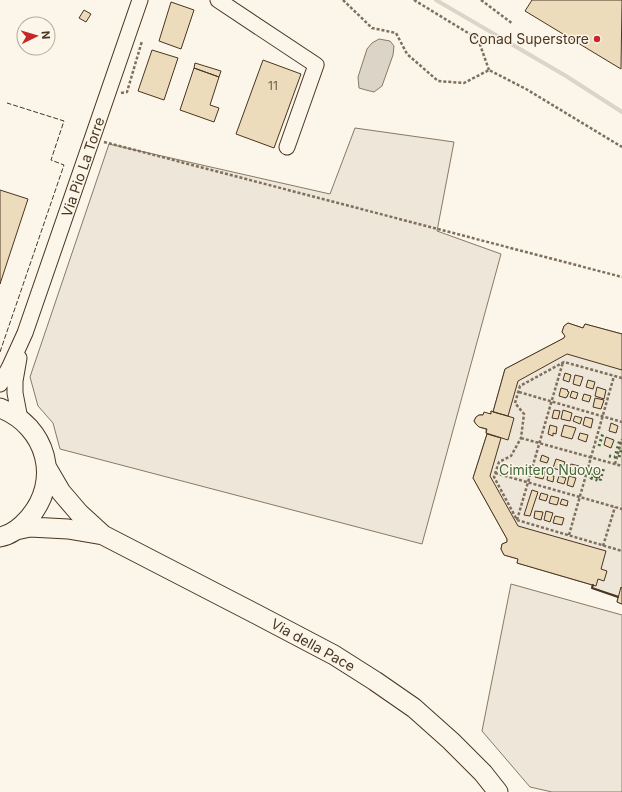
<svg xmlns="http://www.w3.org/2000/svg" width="622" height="792" font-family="Inter,sans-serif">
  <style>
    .green { fill: #ede6d9; stroke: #887966 }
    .water { fill: #dcd4c6; stroke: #887966 }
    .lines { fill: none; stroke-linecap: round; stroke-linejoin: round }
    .stream { stroke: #dcd4c6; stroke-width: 4 }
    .building { fill: #ecdcbc; stroke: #4a3520 }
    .minor-casing { stroke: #4a3520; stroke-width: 17 }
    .major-casing { stroke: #4a3520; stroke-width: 21 }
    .path { stroke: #7f6f5c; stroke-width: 2.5; stroke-dasharray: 3 2; stroke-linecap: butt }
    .minor { stroke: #fbf6e9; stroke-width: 15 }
    .major { stroke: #fbf6e9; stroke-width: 19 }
    .hedge { stroke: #436837; stroke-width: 3; stroke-dasharray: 2 3; stroke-linecap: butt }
    .fence { stroke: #4a3520; stroke-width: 1; stroke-dasharray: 5 2; stroke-linecap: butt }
    .wall { stroke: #4a3520; stroke-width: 2 }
    .poi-dot { fill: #c62828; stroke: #fbf6e9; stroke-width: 1.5 }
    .labels { text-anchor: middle; stroke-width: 3; stroke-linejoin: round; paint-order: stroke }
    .number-label { font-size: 12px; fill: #725f47 }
    .poi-label { font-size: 14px; fill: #4a3520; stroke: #fbf6e9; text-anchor: end }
    .street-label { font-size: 14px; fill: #4a3520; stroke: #fbf6e9 }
    .park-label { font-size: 14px; fill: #436837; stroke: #fbf6e9 }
  </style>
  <rect width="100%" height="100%" fill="#fbf6e9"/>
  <!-- green -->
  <path class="green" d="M 355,128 L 454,142 L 437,231 L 501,254 L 422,544 L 60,449 L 53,423 L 38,406 L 30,377 L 109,144 L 330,194 Z
    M 568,323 L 583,328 L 585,324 L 622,334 L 622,604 L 617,602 L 618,596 L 592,588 L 592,585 L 517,563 L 518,559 L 504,555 L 501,549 L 502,544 L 507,542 L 507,539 L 473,478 L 487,434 L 486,433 L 486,429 C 481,428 477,427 474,421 L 476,417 L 479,415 L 491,414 L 491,411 L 493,412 L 505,369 L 564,338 L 565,336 L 562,332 L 564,326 Z
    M 511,584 L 622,615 L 622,792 L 552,792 L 530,787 L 482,731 Z"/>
  <!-- water -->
  <path class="water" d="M 379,39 L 390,41 L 394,46 L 393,55 L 382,86 L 374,92 L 366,90 L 359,88 L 358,77 L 367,49 L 372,43 Z"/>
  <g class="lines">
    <!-- stream -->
    <path class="stream" d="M 436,0 L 566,76 L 622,112"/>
  </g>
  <!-- building -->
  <path class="building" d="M 532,0 L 622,0 L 621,69 L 525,11 Z
    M 171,2 L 194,10 L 181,49 L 159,41 Z
    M 84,10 L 91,14 L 86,22 L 79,18 Z
    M 152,50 L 178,58 L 164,100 L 138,91 Z
    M 263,60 L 301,74 L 274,148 L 236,134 Z
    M 195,63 L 221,71 L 219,77 L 194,68 Z
    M 194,68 L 219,77 L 210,105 L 219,108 L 214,122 L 180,110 Z
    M 0,190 L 28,199 L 0,284 Z
    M 568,323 L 583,328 L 585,324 L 622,334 L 622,370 L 567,354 L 518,381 L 508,416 L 493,412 L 505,369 L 564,338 L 565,336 L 562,332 L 564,326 Z
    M 565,373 L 571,375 L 569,382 L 563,380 Z
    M 575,375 L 583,377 L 580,386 L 573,384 Z
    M 588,380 L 595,382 L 593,389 L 586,387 Z
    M 597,387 L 606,390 L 604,399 L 595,396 Z
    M 561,388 L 568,390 L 567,391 L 569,392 L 567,397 L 566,397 L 566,398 L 559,396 Z
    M 572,391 L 578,393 L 576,399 L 570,397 Z
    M 584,394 L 591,396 L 589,402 L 582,400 Z
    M 595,398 L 604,400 L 601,409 L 593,407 Z
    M 554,410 L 560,411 L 558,419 L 552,418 Z
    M 563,410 L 572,413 L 570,421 L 561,419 Z
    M 491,411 L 514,418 L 508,440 L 486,433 L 487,429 L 479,427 L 476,424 L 474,421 L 476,417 L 479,415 L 483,415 L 484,412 L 491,414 Z
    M 575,416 L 582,418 L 580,424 L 573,421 Z
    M 585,417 L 593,419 L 591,428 L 583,425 Z
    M 611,423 L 618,426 L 616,433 L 609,431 Z
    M 550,425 L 557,427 L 556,434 L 553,433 L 553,436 L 548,434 Z
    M 564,425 L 576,428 L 572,439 L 561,436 Z
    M 580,433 L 588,435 L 586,442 L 578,439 Z
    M 487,434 L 501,438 L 490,476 L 518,526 L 606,551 L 601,569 L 607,571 L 604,581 L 598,579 L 596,586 L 517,563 L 518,559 L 504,555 L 501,549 L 502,544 L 507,542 L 507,539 L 473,478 Z
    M 606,437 L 614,440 L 611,448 L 604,445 Z
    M 542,455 L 549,458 L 547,463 L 540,461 Z
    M 556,459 L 565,462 L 562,471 L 553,468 Z
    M 571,464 L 579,466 L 578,472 L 569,470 Z
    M 537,470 L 545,472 L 543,479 L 535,477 Z
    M 594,471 L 601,473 L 599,478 L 594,477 L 594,476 L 593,475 Z
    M 548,475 L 554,476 L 553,482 L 547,480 Z
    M 559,476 L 566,478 L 564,484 L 557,482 Z
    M 569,476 L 576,478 L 573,487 L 567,485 Z
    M 532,490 L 538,492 L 530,516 L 524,515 Z
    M 541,493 L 548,495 L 546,501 L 539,499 Z
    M 551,496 L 559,498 L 557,505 L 549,503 Z
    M 562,499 L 568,501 L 567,506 L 560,504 Z
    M 535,511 L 543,512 L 541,520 L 534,518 Z
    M 546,511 L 553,513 L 550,522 L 544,520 Z
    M 555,516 L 564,518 L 562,525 L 553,523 Z
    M 621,587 L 622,588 L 622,604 L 617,602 Z"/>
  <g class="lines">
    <defs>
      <path id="minor" d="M 218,0 L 316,65 L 287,147
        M 19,358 L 15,381 L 15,393 L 20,419
        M 0,384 L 9,368 L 25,333 L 140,0"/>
      <path id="major" d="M 0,408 C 47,426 62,481 28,519 C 21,527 11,535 0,537
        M 47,468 L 61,492 L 79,513 L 103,535 L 256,614 L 334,655 L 375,681 L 414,708 L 451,741 L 483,773 L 498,792
        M 16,530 L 30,527 L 68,529 L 103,535"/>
    </defs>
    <!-- minor casing -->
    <use href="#minor" class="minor-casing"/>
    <!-- major casing -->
    <use href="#major" class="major-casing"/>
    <!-- path -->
    <path class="path" d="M 343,0 L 372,28 L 396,33 L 407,54 L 438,81 L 464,83 L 489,70 L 526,89 L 622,147
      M 414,0 L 478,39 L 489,70
      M 481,0 L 513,24
      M 121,93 L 127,92 L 142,41
      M 104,142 L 622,277
      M 622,378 L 564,362 L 520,386 L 515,403 L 524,414 L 521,438 L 511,456 L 499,462 L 494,477 L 517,520 L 622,551
      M 519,392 L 622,422
      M 521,438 L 622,466
      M 615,464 L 622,439
      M 495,473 L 622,509
      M 517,520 L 563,362
      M 569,535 L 614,376
      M 603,546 L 615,507"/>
    <!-- minor -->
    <use href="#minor" class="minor"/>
    <!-- major -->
    <use href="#major" class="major"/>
    <!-- hedge -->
    <path class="hedge" d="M 599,446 L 603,433
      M 609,456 L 615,457 L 620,439
      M 619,457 L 622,448
      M 593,468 L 591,478 L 600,481 L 604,467"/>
    <!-- fence -->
    <path class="fence" d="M 0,352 L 64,165 L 51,160 L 64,121 L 7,103"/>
    <!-- wall -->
    <path class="wall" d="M 593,585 L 592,588 L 618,597"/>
  </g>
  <!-- markers -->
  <circle class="poi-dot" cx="597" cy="39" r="4"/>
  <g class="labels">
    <!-- number labels -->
    <g class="number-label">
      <text x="273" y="90">11</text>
    </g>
    <!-- poi labels -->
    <g class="poi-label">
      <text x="589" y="44">Conad Superstore</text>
    </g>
    <!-- street labels -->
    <g class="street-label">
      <text transform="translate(83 167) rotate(-71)" y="5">Via Pio La Torre</text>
      <text transform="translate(313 645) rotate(29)" y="5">Via della Pace</text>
    </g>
    <!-- park labels -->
    <g class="park-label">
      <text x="550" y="475">Cimitero Nuovo</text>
    </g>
  </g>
  <!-- north arrow -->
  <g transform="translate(36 36) rotate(85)"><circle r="19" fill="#fbf6e9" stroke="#b4a999"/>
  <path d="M0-3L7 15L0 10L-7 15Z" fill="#c62828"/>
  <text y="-6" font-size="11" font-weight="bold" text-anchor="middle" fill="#4a3520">N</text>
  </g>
</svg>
